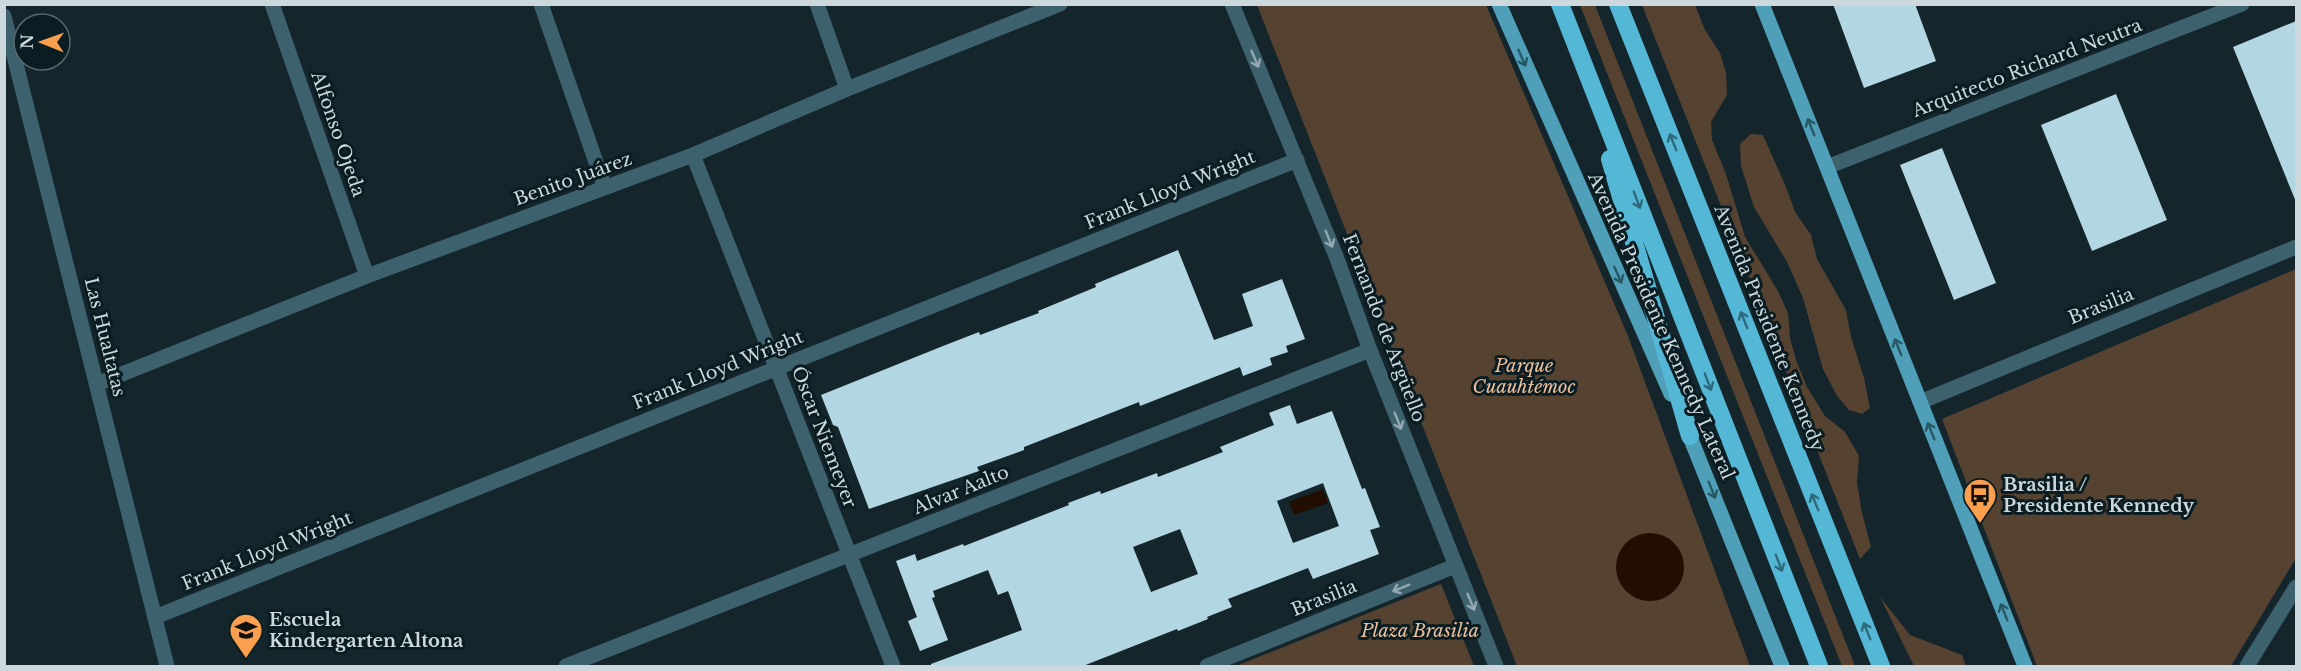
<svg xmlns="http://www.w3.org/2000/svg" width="2301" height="671" font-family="'Libre Baskerville',serif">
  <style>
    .green { fill: #564231 }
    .water { fill: #210e01 }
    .building { fill: #b2d6e2; fill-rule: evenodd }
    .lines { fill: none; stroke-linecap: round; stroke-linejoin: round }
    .minor { stroke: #3d616d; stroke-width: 15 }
    .tertiary { stroke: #3d616d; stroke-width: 15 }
    .primary { stroke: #4e9fb7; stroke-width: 15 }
    .motorway { stroke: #54b7d5; stroke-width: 18 }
    .oneway { stroke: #295865 }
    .oneway2 { stroke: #93a8b0 }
    .oneway3 { stroke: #2f6a7c }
    .labels { text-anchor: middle; stroke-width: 6; stroke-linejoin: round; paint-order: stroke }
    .street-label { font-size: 18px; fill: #cdd8dc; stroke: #0a1d22 }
    .park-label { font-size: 18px; font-style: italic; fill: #edbf9b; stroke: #0a1d22 }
    .poi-label { font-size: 18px; font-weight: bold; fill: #cdd8dc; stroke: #0a1d22; text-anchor: start }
  </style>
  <rect width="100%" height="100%" fill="#14262c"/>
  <!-- green -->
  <path class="green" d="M 1257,5 L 1486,5 L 1628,336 L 1750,666 L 1517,666 Z
    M 1580,5 L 1595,5 L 1855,666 L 1842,666 Z
    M 1642,5 L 1695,5 L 1705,30 L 1720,53 L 1726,73 L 1727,95 L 1711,122 L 1712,140 L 1726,174 L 1745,237 L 1778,291 L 1788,313 L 1790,338 L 1796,360 L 1807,387 L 1825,416 L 1845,432 L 1859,456 L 1857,483 L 1862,513 L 1871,547 L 1860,559 Z
    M 1751,134 L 1763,135 L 1786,187 L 1795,212 L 1811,235 L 1817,259 L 1846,310 L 1851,337 L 1864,378 L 1870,408 L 1862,414 L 1849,410 L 1837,396 L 1823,369 L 1803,298 L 1787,262 L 1754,207 L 1741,166 L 1740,144 Z
    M 2296,269 L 2296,558 L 2231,666 L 2037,666 L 1942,419 Z
    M 1441,584 L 1474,666 L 1236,666 Z
    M 1880,597 L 1910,635 L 1962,655 L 1966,666 L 1914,666 Z"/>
  <!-- water -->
  <path class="water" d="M 1323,489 L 1328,503 L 1294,515 L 1289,502 Z
    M1616 567a34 34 0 1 1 68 0a34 34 0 1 1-68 0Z"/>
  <!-- building -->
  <path class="building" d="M 1833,4 L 1915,4 L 1936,61 L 1864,88 Z
    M 2296,21 L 2296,202 L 2233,47 Z
    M 2116,94 L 2167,220 L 2092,251 L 2041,125 Z
    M 1942,148 L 1996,283 L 1954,300 L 1900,165 Z
    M 1178,250 L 1214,340 L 1253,326 L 1242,294 L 1282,279 L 1305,339 L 1286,346 L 1288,352 L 1270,358 L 1272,365 L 1243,376 L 1240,367 L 1140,406 L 1139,402 L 1024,447 L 1024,450 L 977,467 L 979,471 L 869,509 L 838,427 L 833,425 L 821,395 L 943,346 L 979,332 L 980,335 L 1039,313 L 1038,311 L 1096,287 L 1095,284 Z
    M 1290,405 L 1297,424 L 1332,411 L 1362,489 L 1365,488 L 1380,527 L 1370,530 L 1379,554 L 1313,579 L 1308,568 L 1228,599 L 1232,607 L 1207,617 L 1208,619 L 1178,631 L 1177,629 L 1083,666 L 931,666 L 931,664 L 1022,630 L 1008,591 L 998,595 L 988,570 L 933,591 L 935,597 L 932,598 L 948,640 L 920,651 L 908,621 L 917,617 L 896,561 L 915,554 L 917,561 L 963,544 L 964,546 L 1069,505 L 1068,503 L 1100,491 L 1101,494 L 1157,473 L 1158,477 L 1223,452 L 1220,447 L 1274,425 L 1269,413 ZM 1323,483 L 1339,526 L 1293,543 L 1277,501 ZM 1180,529 L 1198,574 L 1151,592 L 1133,547 Z"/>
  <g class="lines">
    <!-- minor -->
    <path class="minor" d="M 272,4 L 367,276
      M 541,4 L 605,188
      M 817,4 L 847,89
      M 693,155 L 893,666
      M 1827,167 L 2242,4
      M 97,384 L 367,276 L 693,155 L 847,89 L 1060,4
      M 1920,402 L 2296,247
      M 155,617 L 1297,160
      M 566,666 L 1370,350
      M 1207,666 L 1455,566
      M 2247,666 L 2296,587"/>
    <!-- tertiary -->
    <path class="tertiary" d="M 1232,4 L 1336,256 L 1370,350 L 1496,666
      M 4,16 L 167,666"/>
    <!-- primary -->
    <path class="primary" d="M 1499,4 L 1671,394
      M 1762,4 L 2025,666
      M 1686,427 L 1782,666"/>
    <!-- motorway -->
    <path class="motorway" d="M 1560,4 L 1819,666
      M 1618,4 L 1881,666
      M 1610,159 L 1690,436"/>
  </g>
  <!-- one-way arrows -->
  <defs><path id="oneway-shaft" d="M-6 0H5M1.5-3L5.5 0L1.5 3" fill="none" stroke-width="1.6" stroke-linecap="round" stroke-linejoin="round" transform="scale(1.5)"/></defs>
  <g class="oneway">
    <use href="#oneway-shaft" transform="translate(1522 58) rotate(66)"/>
    <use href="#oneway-shaft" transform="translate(1811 127) rotate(-112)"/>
    <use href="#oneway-shaft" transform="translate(1618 275) rotate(66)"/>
    <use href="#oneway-shaft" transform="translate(1898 347) rotate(-112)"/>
    <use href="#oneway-shaft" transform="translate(1931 431) rotate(-112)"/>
    <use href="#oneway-shaft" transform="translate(1712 490) rotate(68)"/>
    <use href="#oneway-shaft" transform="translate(2004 612) rotate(-112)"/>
  </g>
  <g class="oneway2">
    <use href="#oneway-shaft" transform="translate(1255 59) rotate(67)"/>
    <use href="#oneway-shaft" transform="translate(1329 239) rotate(68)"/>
    <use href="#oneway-shaft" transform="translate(1398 421) rotate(68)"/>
    <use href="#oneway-shaft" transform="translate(1401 588) rotate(158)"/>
    <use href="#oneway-shaft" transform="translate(1471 602) rotate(67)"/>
  </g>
  <g class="oneway3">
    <use href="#oneway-shaft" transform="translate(1673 142) rotate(-112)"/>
    <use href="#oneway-shaft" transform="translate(1637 200) rotate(69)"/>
    <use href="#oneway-shaft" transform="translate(1744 320) rotate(-112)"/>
    <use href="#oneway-shaft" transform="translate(1708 382) rotate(69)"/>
    <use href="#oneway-shaft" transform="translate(1815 502) rotate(-112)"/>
    <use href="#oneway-shaft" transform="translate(1779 563) rotate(69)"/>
    <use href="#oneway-shaft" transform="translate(1867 631) rotate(-112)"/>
  </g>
  <!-- icons -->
  <defs>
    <symbol id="bus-pin" viewBox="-11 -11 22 30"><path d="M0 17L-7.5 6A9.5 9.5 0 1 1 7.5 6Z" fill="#fa9f4e" stroke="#0a1d22"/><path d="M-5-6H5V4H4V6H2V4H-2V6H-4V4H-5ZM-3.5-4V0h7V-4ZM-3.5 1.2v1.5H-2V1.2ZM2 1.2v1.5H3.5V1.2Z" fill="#111"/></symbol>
    <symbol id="school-pin" viewBox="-11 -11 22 30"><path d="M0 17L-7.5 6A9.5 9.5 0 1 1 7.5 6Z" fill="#fa9f4e" stroke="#0a1d22"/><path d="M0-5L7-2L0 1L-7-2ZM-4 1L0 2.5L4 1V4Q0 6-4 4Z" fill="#111"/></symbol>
  </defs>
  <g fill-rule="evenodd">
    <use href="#bus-pin" x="1961" y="476" width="38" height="52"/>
    <use href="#school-pin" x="227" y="611" width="38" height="52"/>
  </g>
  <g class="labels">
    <!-- street labels -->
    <g class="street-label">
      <text transform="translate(2027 68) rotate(-21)" y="6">Arquitecto Richard Neutra</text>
      <text transform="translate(338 134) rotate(71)" y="6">Alfonso Ojeda</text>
      <text transform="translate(573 179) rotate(-20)" y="6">Benito Juárez</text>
      <text transform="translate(1170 190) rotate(-22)" y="6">Frank Lloyd Wright</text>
      <text transform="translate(2101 306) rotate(-22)" y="6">Brasilia</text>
      <text transform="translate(1661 326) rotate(66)" y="6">Avenida Presidente Kennedy Lateral</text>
      <text transform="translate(1384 328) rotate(69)" y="6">Fernando de Argüello</text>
      <text transform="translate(1769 328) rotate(68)" y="6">Avenida Presidente Kennedy</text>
      <text transform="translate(105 337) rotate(76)" y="6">Las Hualtatas</text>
      <text transform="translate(718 370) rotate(-22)" y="6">Frank Lloyd Wright</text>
      <text transform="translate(824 437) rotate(69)" y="6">Óscar Niemeyer</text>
      <text transform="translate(961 490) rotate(-22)" y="6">Alvar Aalto</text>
      <text transform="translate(267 551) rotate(-22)" y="6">Frank Lloyd Wright</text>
      <text transform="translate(1324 598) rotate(-22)" y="6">Brasilia</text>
    </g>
    <!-- park labels -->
    <g class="park-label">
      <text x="1524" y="372">Parque<tspan x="1524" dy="21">Cuauhtémoc</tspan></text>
      <text x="1420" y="637">Plaza Brasilia</text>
    </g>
    <!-- poi labels -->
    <g class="poi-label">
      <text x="2003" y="491">Brasilia /<tspan x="2003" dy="21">Presidente Kennedy</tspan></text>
      <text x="269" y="626">Escuela<tspan x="269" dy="21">Kindergarten Altona</tspan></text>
    </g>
  </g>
  <!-- border -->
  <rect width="2301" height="671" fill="none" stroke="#cdd8dc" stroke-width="12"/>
  <!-- north arrow -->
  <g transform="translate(42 42) rotate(271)"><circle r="28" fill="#0a1d22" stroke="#58686c" stroke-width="1.5"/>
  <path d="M0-4.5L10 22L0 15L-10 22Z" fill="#fa9f4e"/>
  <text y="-9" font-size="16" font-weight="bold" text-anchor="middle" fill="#cdd8dc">N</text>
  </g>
</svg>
